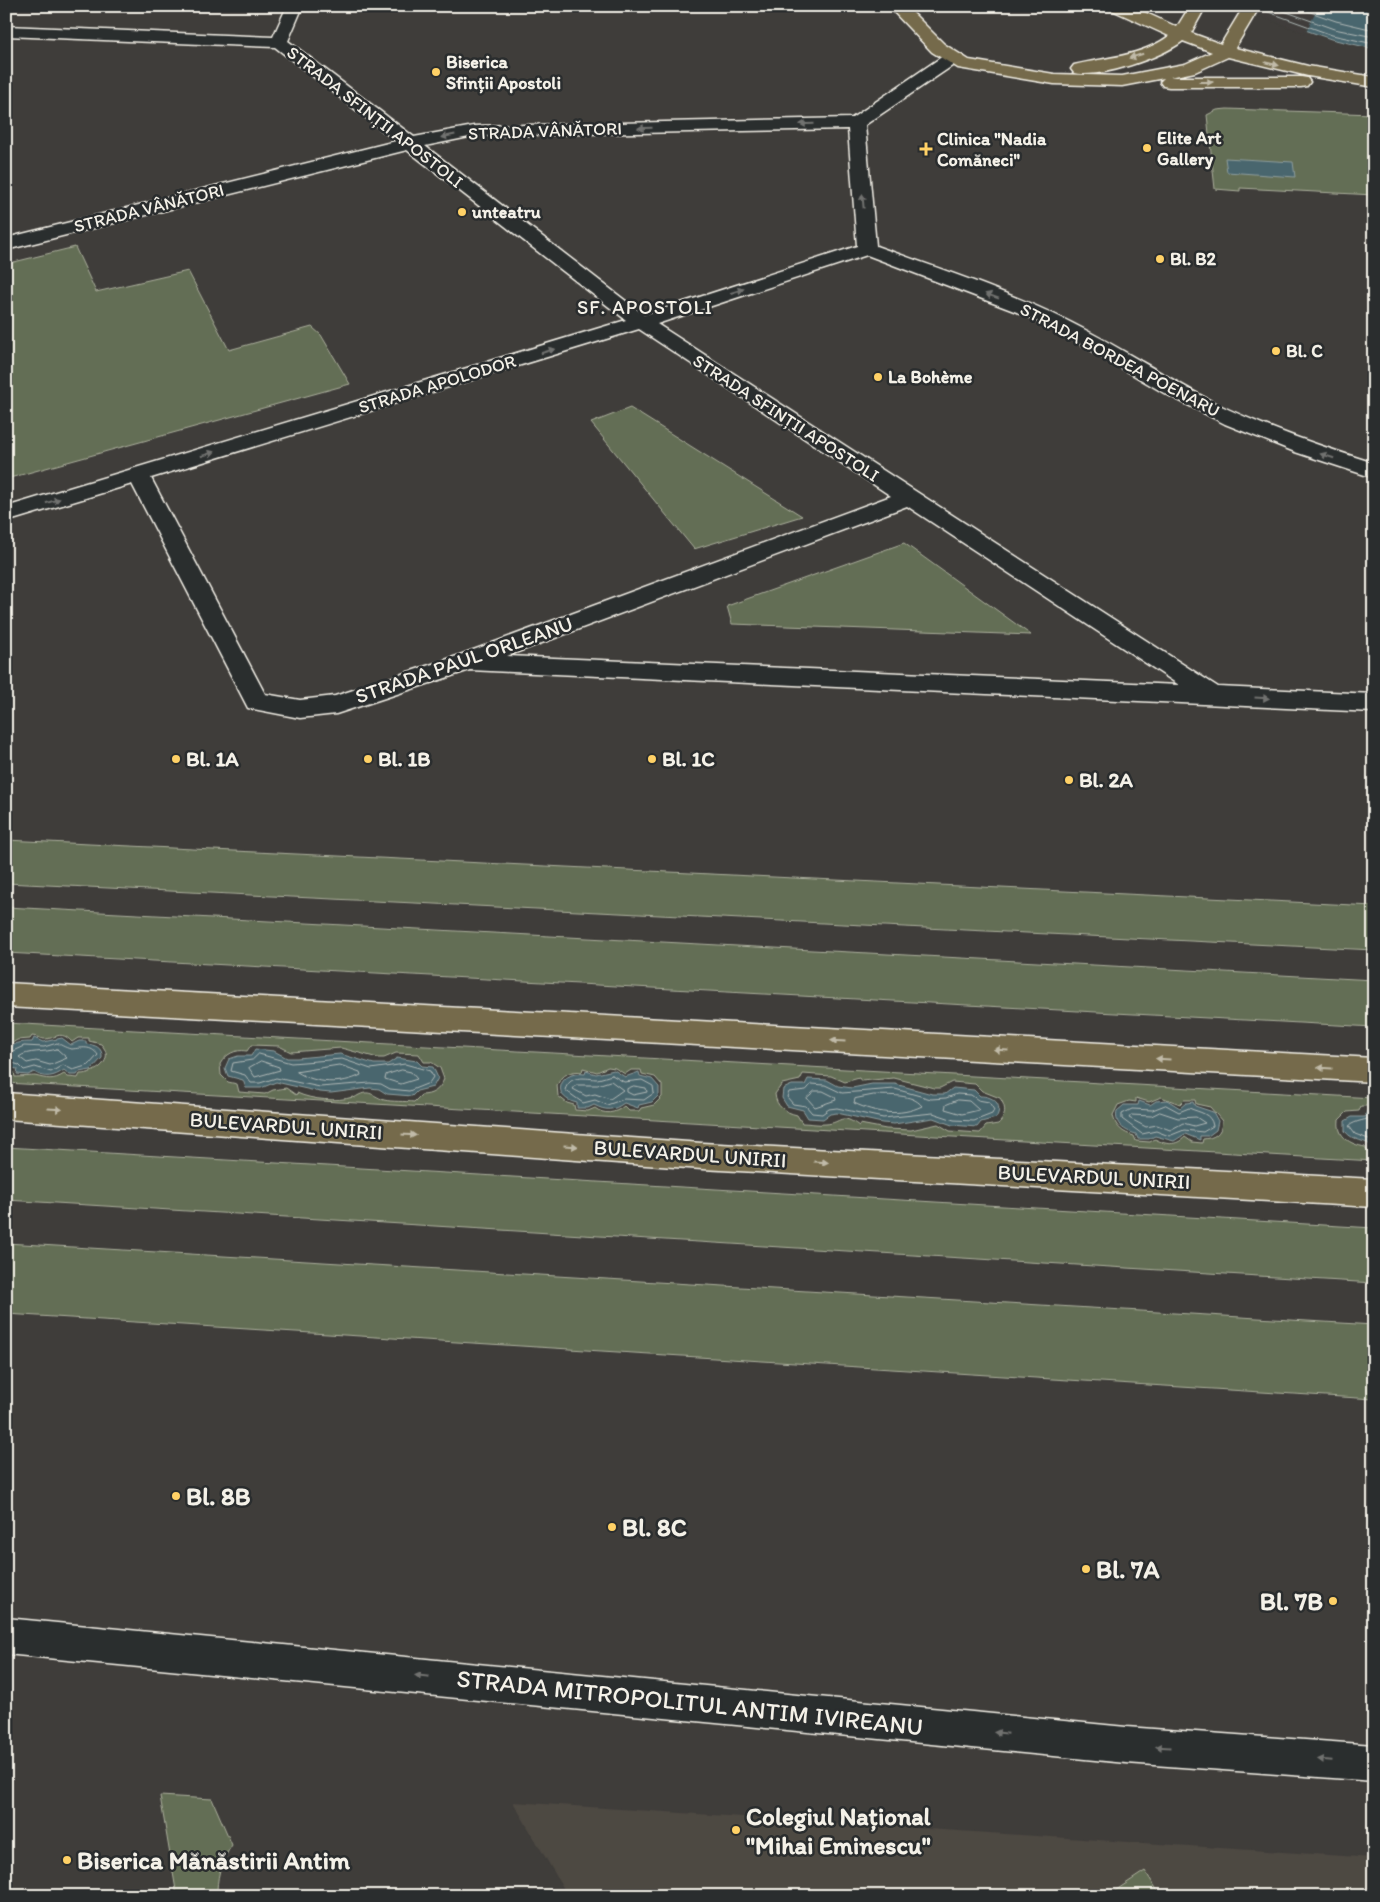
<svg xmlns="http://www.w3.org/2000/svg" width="1380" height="1902" font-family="Itim,sans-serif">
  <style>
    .built { fill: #4d4842 }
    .green { fill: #646e54; stroke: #acb09e; fill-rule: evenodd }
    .water { fill: #4a666e; stroke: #8e9e9f }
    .pier { fill: #3f3d3a }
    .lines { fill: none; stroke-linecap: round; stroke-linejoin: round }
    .shore { stroke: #b0b9b7; stroke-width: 1 }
    .minor-casing { stroke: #f4f1e8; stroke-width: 3 }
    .major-casing { stroke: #f4f1e8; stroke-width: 3 }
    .minor { fill: #2a2d2e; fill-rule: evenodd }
    .major { fill: #756b4b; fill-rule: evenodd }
    .oneway { fill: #c1bba9 }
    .oneway2 { fill: #71726f }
    .poi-dot { fill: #ffd166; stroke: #2a2d2e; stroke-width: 2 }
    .labels { text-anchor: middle; stroke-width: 5; stroke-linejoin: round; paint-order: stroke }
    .far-poi-label { font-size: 18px; font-weight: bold; fill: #f4f1e8; stroke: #2a2d2e; text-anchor: start }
    .far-street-label { font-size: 18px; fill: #f4f1e8; stroke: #2a2d2e }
    .far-quarter-label { font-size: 20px; letter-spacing: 1px; fill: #f4f1e8; stroke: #2a2d2e }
    .street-label { font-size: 21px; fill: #f4f1e8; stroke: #2a2d2e }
    .poi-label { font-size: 21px; font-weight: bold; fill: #f4f1e8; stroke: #2a2d2e; text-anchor: start }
    .near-poi-label { font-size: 25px; font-weight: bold; fill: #f4f1e8; stroke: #2a2d2e; text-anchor: start }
    .near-street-label { font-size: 25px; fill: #f4f1e8; stroke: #2a2d2e }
  </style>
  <rect width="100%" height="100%" fill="#3f3d3a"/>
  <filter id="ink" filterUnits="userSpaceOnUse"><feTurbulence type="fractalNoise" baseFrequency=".02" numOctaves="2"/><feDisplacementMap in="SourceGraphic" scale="10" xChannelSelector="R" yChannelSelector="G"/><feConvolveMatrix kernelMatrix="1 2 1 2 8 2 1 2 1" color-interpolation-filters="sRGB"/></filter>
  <g filter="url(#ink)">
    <!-- built -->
    <path class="built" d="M 513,1802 L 1374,1858 L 1374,1896 L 568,1896 Z"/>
    <!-- green -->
    <path class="green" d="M 1227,109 L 1374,114 L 1374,195 L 1240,188 L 1240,191 L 1215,189 L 1207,115 L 1217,110 Z
      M 75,247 L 96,292 L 188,271 L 229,350 L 312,327 L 321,335 L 350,384 L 6,479 L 6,264 Z
      M 630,408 L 802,516 L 694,549 L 591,423 Z
      M 904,543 L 1031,635 L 732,624 L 727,606 Z
      M 6,840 L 1374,906 L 1374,950 L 6,883 Z
      M 6,907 L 1374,980 L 1374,1027 L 6,953 Z
      M 6,1023 L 1374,1098 L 1374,1106 L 1361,1106 L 1359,1111 L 1347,1112 L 1339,1120 C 1337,1137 1350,1144 1365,1147 L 1371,1156 L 1374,1156 L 1374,1161 L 6,1083 L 6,1069 L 14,1072 L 15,1077 C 20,1077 33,1076 35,1076 C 47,1079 53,1081 64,1074 L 68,1077 L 78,1078 L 80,1074 C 96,1074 116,1060 101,1044 L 89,1041 L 89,1038 L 78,1038 L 72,1042 C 60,1029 56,1039 44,1039 C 41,1039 36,1036 32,1036 L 30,1039 L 17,1040 L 6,1047 ZM 251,1045 L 279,1046 L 291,1052 L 341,1048 L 378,1058 L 384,1058 L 396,1053 L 419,1054 L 424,1062 L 431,1062 L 440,1068 L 444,1079 C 440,1090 432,1095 421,1095 L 414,1102 C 405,1101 392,1102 384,1100 C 371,1095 369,1088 354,1098 L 353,1097 C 337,1102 312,1100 297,1093 L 296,1095 L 286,1088 L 273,1090 L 265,1094 L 239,1092 L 237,1084 L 228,1082 L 221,1075 L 220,1064 C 226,1054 235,1049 247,1051 ZM 608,1067 L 615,1068 L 625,1074 L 631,1070 L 641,1070 L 642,1074 L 655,1077 L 662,1085 L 662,1097 L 654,1105 L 641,1108 L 639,1111 L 629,1111 L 624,1106 C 615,1114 604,1115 595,1108 L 588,1111 L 575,1110 L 574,1105 L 567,1103 L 558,1096 L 557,1085 C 563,1074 571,1070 582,1072 L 583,1068 L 597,1072 ZM 803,1074 L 831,1076 L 845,1082 L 859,1078 L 861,1081 L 894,1078 L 934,1088 L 940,1088 L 952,1082 L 975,1084 L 982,1091 L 1000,1098 C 1006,1107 1007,1116 998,1124 L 986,1126 L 980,1133 L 950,1131 L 938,1124 L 911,1130 L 886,1129 L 860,1124 L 859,1126 C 840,1112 842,1123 826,1124 C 818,1125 810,1123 802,1123 L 797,1115 C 785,1112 776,1107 775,1094 L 782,1084 L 800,1080 ZM 1161,1097 L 1180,1104 L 1184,1100 L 1195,1100 L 1196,1104 L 1210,1107 L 1222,1121 C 1222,1134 1214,1138 1203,1139 L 1202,1143 L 1192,1142 L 1185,1137 C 1176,1146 1166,1145 1155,1139 L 1150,1142 L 1136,1141 L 1134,1136 C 1123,1133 1115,1127 1113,1115 L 1118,1105 L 1129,1101 L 1136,1102 L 1136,1098 L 1149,1102 Z
      M 6,1147 L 1374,1228 L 1374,1283 L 6,1200 Z
      M 6,1243 L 1374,1325 L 1374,1399 L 6,1314 Z
      M 160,1796 L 212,1799 L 232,1845 C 222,1860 218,1872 217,1890 L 207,1896 L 177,1896 Z
      M 1145,1871 L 1161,1896 L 1107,1896 Z"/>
    <!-- water -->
    <path class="water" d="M 1236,6 L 1374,6 L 1374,49 L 1331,39 Z
      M 1225,158 L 1293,162 L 1295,177 L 1227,172 Z
      M 34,1038 L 43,1042 L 62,1038 L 71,1045 L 79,1041 L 86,1041 L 86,1044 C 95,1045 103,1047 102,1058 L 91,1070 L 79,1072 L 77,1075 L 70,1075 L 64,1070 C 54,1077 45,1079 34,1072 L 28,1075 L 17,1074 L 18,1069 L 10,1068 L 6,1064 L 6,1052 C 13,1042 21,1042 32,1042 Z
      M 255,1049 L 274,1051 L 287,1058 L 297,1058 L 340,1054 L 374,1064 L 388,1064 L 397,1058 L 417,1061 L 422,1066 L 433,1067 L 438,1078 L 433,1087 L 417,1091 L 412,1096 L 387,1094 L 379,1089 L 370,1088 L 331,1093 L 320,1092 L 276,1082 L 261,1088 L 246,1088 L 243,1080 L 228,1076 L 225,1068 L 229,1059 L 238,1056 L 251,1056 Z
      M 614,1070 L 625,1077 L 639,1072 L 640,1076 L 652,1079 L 659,1087 L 659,1095 L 652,1102 L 639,1105 L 638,1108 L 624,1103 C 613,1111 606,1111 594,1105 L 588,1108 L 577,1108 L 577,1103 C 549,1097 560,1070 585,1074 L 586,1071 L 596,1074 Z
      M 808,1079 L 827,1080 L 838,1086 L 852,1088 L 872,1084 L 895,1084 L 932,1094 L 945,1094 L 953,1088 L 974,1090 L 980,1096 C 993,1096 1004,1104 996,1118 L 981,1122 L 977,1127 L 952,1125 L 933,1118 L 894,1124 L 882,1123 L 837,1113 L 830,1114 L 823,1119 L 808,1118 L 803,1110 L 787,1106 L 782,1098 L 783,1089 L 792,1085 L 805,1085 Z
      M 1167,1100 L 1180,1108 L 1186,1103 L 1193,1102 L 1195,1106 L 1213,1112 L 1218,1121 L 1216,1130 L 1208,1136 L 1200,1136 L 1200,1140 L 1185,1134 L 1174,1141 L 1155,1136 L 1149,1139 L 1138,1139 L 1136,1134 C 1125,1131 1114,1125 1117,1111 L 1124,1105 L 1138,1105 L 1139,1101 L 1150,1105 L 1156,1101 Z
      M 1367,1111 L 1374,1111 L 1374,1148 C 1366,1139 1353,1142 1345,1131 L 1345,1121 L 1352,1117 L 1365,1117 Z"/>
    <!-- pier -->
    <path class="pier" d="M 1234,6 L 1319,6 L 1305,33 Z"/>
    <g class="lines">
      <!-- shore -->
      <path class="shore" d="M 1270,6 L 1334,29 L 1374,37
        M 1293,6 L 1336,21 L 1374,30
        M 1260,9 L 1332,35 L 1374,44
        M 57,1049 L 67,1058 L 50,1065 L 36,1061 L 27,1063 L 19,1057 C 27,1050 45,1053 57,1049 Z
        M 6,1054 L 24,1046 L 44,1047 L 57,1043 C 61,1045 68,1049 72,1049 C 82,1048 91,1045 98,1055 L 89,1065 L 73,1070 L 63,1065 L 51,1072 L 35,1067 L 24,1070 L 19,1065 L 6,1061
        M 259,1054 L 291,1063 L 342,1059 L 371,1069 L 405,1064 L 430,1071 L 433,1077 L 429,1083 L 409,1091 L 390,1089 L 381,1084 L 370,1083 L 320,1087 L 276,1078 L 260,1083 L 251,1083 L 245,1075 L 231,1071 L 233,1063 L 252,1060 Z
        M 261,1061 L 279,1067 L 280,1070 L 255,1077 L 249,1068 Z
        M 340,1065 L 360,1072 L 361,1075 C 341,1085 316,1084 297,1072 Z
        M 402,1070 L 411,1072 L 417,1079 L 401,1084 L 385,1079 L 386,1075 Z
        M 612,1075 L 624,1082 L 642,1080 L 653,1086 L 654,1093 L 644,1100 L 624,1099 L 607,1105 L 595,1100 L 583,1103 L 565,1090 C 570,1075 583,1078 596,1079 C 601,1079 607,1076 612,1075 Z
        M 611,1081 L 623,1090 L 610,1099 L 595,1094 L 586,1096 L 573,1089 L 576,1085 L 597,1085 Z
        M 812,1084 L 825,1085 L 842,1093 L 895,1089 L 931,1099 L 946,1098 L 957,1094 L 971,1095 L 978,1100 L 989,1102 L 994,1110 L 992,1114 L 974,1121 L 954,1120 L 933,1113 L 883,1118 L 837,1108 L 829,1109 L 822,1114 L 812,1113 L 806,1106 L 793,1104 L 787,1097 L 789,1092 L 806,1090 Z
        M 634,1086 L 646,1088 L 647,1092 L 633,1095 L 627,1092 L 627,1089 Z
        M 815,1091 L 823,1091 L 835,1097 L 836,1100 L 815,1107 L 807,1098 Z
        M 874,1095 C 889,1096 912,1093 922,1106 C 900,1117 875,1113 854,1103 L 855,1099 Z
        M 958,1100 L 969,1101 L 979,1110 L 962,1114 L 945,1109 L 946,1105 Z
        M 1166,1105 L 1179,1112 L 1189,1108 C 1200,1113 1211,1113 1213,1126 L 1203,1132 L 1184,1130 L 1169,1136 L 1156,1131 L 1142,1134 L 1122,1119 L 1122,1114 L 1132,1109 L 1152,1110 Z
        M 1160,1112 L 1178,1118 L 1196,1117 L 1205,1123 L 1194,1126 L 1183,1123 L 1170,1130 L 1157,1125 L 1146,1127 L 1129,1118 L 1131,1115 L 1151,1116 Z
        M 1374,1116 C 1366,1121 1356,1120 1349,1126 L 1355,1134 L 1374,1141"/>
      <defs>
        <path id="minor" d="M 287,6 L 303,6 L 288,41 L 414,137 L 474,126 L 852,118 L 946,54 L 958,54 L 961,58 L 958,62 L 865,125 L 876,246 C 940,269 1005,290 1066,320 C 1117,345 1165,377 1215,403 C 1266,428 1320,446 1374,463 L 1374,478 L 1295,452 L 1225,424 L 1164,393 L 1067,336 L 1027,316 L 867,255 L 657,324 L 1218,687 L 1374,694 L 1374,712 L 470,670 L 336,714 L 300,718 L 248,708 L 132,484 L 6,522 L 6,507 L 626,320 L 407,150 L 6,250 L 6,238 L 396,141 L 275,47 L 6,36 L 6,26 L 273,37 ZM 848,129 L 857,246 L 644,315 L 425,146 L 474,136 ZM 639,329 L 891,496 L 457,656 L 335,696 L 300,700 L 265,694 L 151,478 ZM 907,506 L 1179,685 L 507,656 Z
          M 6,1618 L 1126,1727 L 1374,1745 L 1374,1781 L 1126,1763 L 6,1654 Z"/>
        <path id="major" d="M 888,6 L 906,6 L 944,44 L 969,60 L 1054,74 L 1122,76 L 1185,64 L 1212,52 L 1183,41 C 1162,57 1100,79 1074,73 L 1071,69 L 1074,65 C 1107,57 1140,57 1169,36 L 1112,10 L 1110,6 L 1131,6 L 1177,27 L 1190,6 L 1206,6 L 1191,33 L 1221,44 L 1244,6 L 1260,6 L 1235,48 L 1308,66 L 1374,77 L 1374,87 L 1308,76 L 1228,57 L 1195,72 L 1170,77 L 1301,77 L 1307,78 L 1310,82 L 1307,86 L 1301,87 L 1169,87 L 1163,86 L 1160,82 L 1164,78 L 1122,86 L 1054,84 L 958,68 L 932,52 Z
          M 6,983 L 1374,1058 L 1374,1082 L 6,1007 Z
          M 6,1093 L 702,1143 L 1374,1179 L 1374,1207 L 702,1169 L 6,1119 Z"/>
      </defs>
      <!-- minor casing -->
      <use href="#minor" class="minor-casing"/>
      <!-- major casing -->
      <use href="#major" class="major-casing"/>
      <!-- minor -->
      <use href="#minor" class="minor"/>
      <!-- major -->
      <use href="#major" class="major"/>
    </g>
    <!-- one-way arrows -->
    <defs><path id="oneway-solid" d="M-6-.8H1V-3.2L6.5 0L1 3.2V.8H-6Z" transform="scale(1.25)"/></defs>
    <g class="oneway">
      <use href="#oneway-solid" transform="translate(1136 56) rotate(163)"/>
      <use href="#oneway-solid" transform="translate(1272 64) rotate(13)"/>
      <use href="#oneway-solid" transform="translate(1206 82)"/>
      <use href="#oneway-solid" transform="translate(838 1041) rotate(-177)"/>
      <use href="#oneway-solid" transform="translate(1001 1050) rotate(-177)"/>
      <use href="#oneway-solid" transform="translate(1163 1059) rotate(-177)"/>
      <use href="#oneway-solid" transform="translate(1325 1068) rotate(-177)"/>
      <use href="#oneway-solid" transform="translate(55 1109) rotate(4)"/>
      <use href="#oneway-solid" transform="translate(409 1135) rotate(4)"/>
      <use href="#oneway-solid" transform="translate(571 1146) rotate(4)"/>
      <use href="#oneway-solid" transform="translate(821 1162) rotate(3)"/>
    </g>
    <g class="oneway2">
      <use href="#oneway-solid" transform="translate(807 124) rotate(179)"/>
      <use href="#oneway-solid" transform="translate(645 128) rotate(179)"/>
      <use href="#oneway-solid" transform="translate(448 136) rotate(169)"/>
      <use href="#oneway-solid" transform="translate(863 201) rotate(-95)"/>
      <use href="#oneway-solid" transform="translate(737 291) rotate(-18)"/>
      <use href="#oneway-solid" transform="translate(992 296) rotate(-160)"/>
      <use href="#oneway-solid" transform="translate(548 351) rotate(-17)"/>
      <use href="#oneway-solid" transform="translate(208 454) rotate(-17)"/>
      <use href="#oneway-solid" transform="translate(1327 456) rotate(-162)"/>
      <use href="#oneway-solid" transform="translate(53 501) rotate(-17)"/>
      <use href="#oneway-solid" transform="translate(1262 698) rotate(3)"/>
      <use href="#oneway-solid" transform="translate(422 1676) rotate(-174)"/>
      <use href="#oneway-solid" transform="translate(1001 1733) rotate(-174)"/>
      <use href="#oneway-solid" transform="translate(1163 1747) rotate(-176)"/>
      <use href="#oneway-solid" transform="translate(1325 1760) rotate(-175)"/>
    </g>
  </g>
  <!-- markers -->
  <g class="poi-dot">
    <circle cx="436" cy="72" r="5"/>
    <circle cx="1147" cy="148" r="5"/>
    <path d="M923.5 141.5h5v5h5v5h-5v5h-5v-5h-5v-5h5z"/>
    <circle cx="462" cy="212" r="5"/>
    <circle cx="1160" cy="259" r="5"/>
    <circle cx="1276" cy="351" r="5"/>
    <circle cx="878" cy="377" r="5"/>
    <circle cx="176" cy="759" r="5"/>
    <circle cx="368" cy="759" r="5"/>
    <circle cx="652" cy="759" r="5"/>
    <circle cx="1069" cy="780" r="5"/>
    <circle cx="176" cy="1496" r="5"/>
    <circle cx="612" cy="1527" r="5"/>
    <circle cx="1086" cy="1569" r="5"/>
    <circle cx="1333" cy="1601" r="5"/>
    <circle cx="736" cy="1830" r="5"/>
    <circle cx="67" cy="1860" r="5"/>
  </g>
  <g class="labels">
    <!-- far-poi labels -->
    <g class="far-poi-label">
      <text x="446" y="68">Biserica<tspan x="446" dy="21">Sfinții Apostoli</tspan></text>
      <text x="1157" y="144">Elite Art<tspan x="1157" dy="21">Gallery</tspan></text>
      <text x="937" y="145">Clinica "Nadia<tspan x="937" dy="21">Comăneci"</tspan></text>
      <text x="472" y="218">unteatru</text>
      <text x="1170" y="265">Bl. B2</text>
      <text x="1286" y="357">Bl. C</text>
      <text x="888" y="383">La Bohème</text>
    </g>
    <!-- far-street labels -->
    <g class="far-street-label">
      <text transform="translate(375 117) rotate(38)" y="6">STRADA SFINȚII APOSTOLI</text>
      <text transform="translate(545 131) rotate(-2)" y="6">STRADA VÂNĂTORI</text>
      <text transform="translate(149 208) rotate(-14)" y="6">STRADA VÂNĂTORI</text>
      <text transform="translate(1120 360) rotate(28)" y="6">STRADA BORDEA POENARU</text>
      <text transform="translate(437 384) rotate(-17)" y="6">STRADA APOLODOR</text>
      <text transform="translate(786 418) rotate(33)" y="6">STRADA SFINȚII APOSTOLI</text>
    </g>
    <!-- far-quarter labels -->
    <g class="far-quarter-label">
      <text x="645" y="314">SF. APOSTOLI</text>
    </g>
    <!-- street labels -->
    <g class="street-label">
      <text transform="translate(464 660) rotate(-19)" y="7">STRADA PAUL ORLEANU</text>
      <text transform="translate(286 1126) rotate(4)" y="7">BULEVARDUL UNIRII</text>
      <text transform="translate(690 1154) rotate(4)" y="7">BULEVARDUL UNIRII</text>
      <text transform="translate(1094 1177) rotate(3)" y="7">BULEVARDUL UNIRII</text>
    </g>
    <!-- poi labels -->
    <g class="poi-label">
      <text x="186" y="766">Bl. 1A</text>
      <text x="378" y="766">Bl. 1B</text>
      <text x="662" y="766">Bl. 1C</text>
      <text x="1079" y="787">Bl. 2A</text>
    </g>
    <!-- near-poi labels -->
    <g class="near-poi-label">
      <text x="186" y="1505">Bl. 8B</text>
      <text x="622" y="1536">Bl. 8C</text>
      <text x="1096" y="1578">Bl. 7A</text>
      <text x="1323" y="1610" text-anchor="end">Bl. 7B</text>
      <text x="746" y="1825">Colegiul Național<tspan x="746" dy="29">"Mihai Eminescu"</tspan></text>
      <text x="77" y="1869">Biserica Mănăstirii Antim</text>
    </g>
    <!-- near-street labels -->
    <g class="near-street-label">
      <text transform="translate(690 1702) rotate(6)" y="9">STRADA MITROPOLITUL ANTIM IVIREANU</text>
    </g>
  </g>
  <!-- margin -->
  <rect width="1380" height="1902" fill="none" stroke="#2a2d2e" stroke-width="25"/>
  <rect x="12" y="12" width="1355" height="1877" fill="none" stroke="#f4f1e8" stroke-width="2" filter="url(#ink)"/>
</svg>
